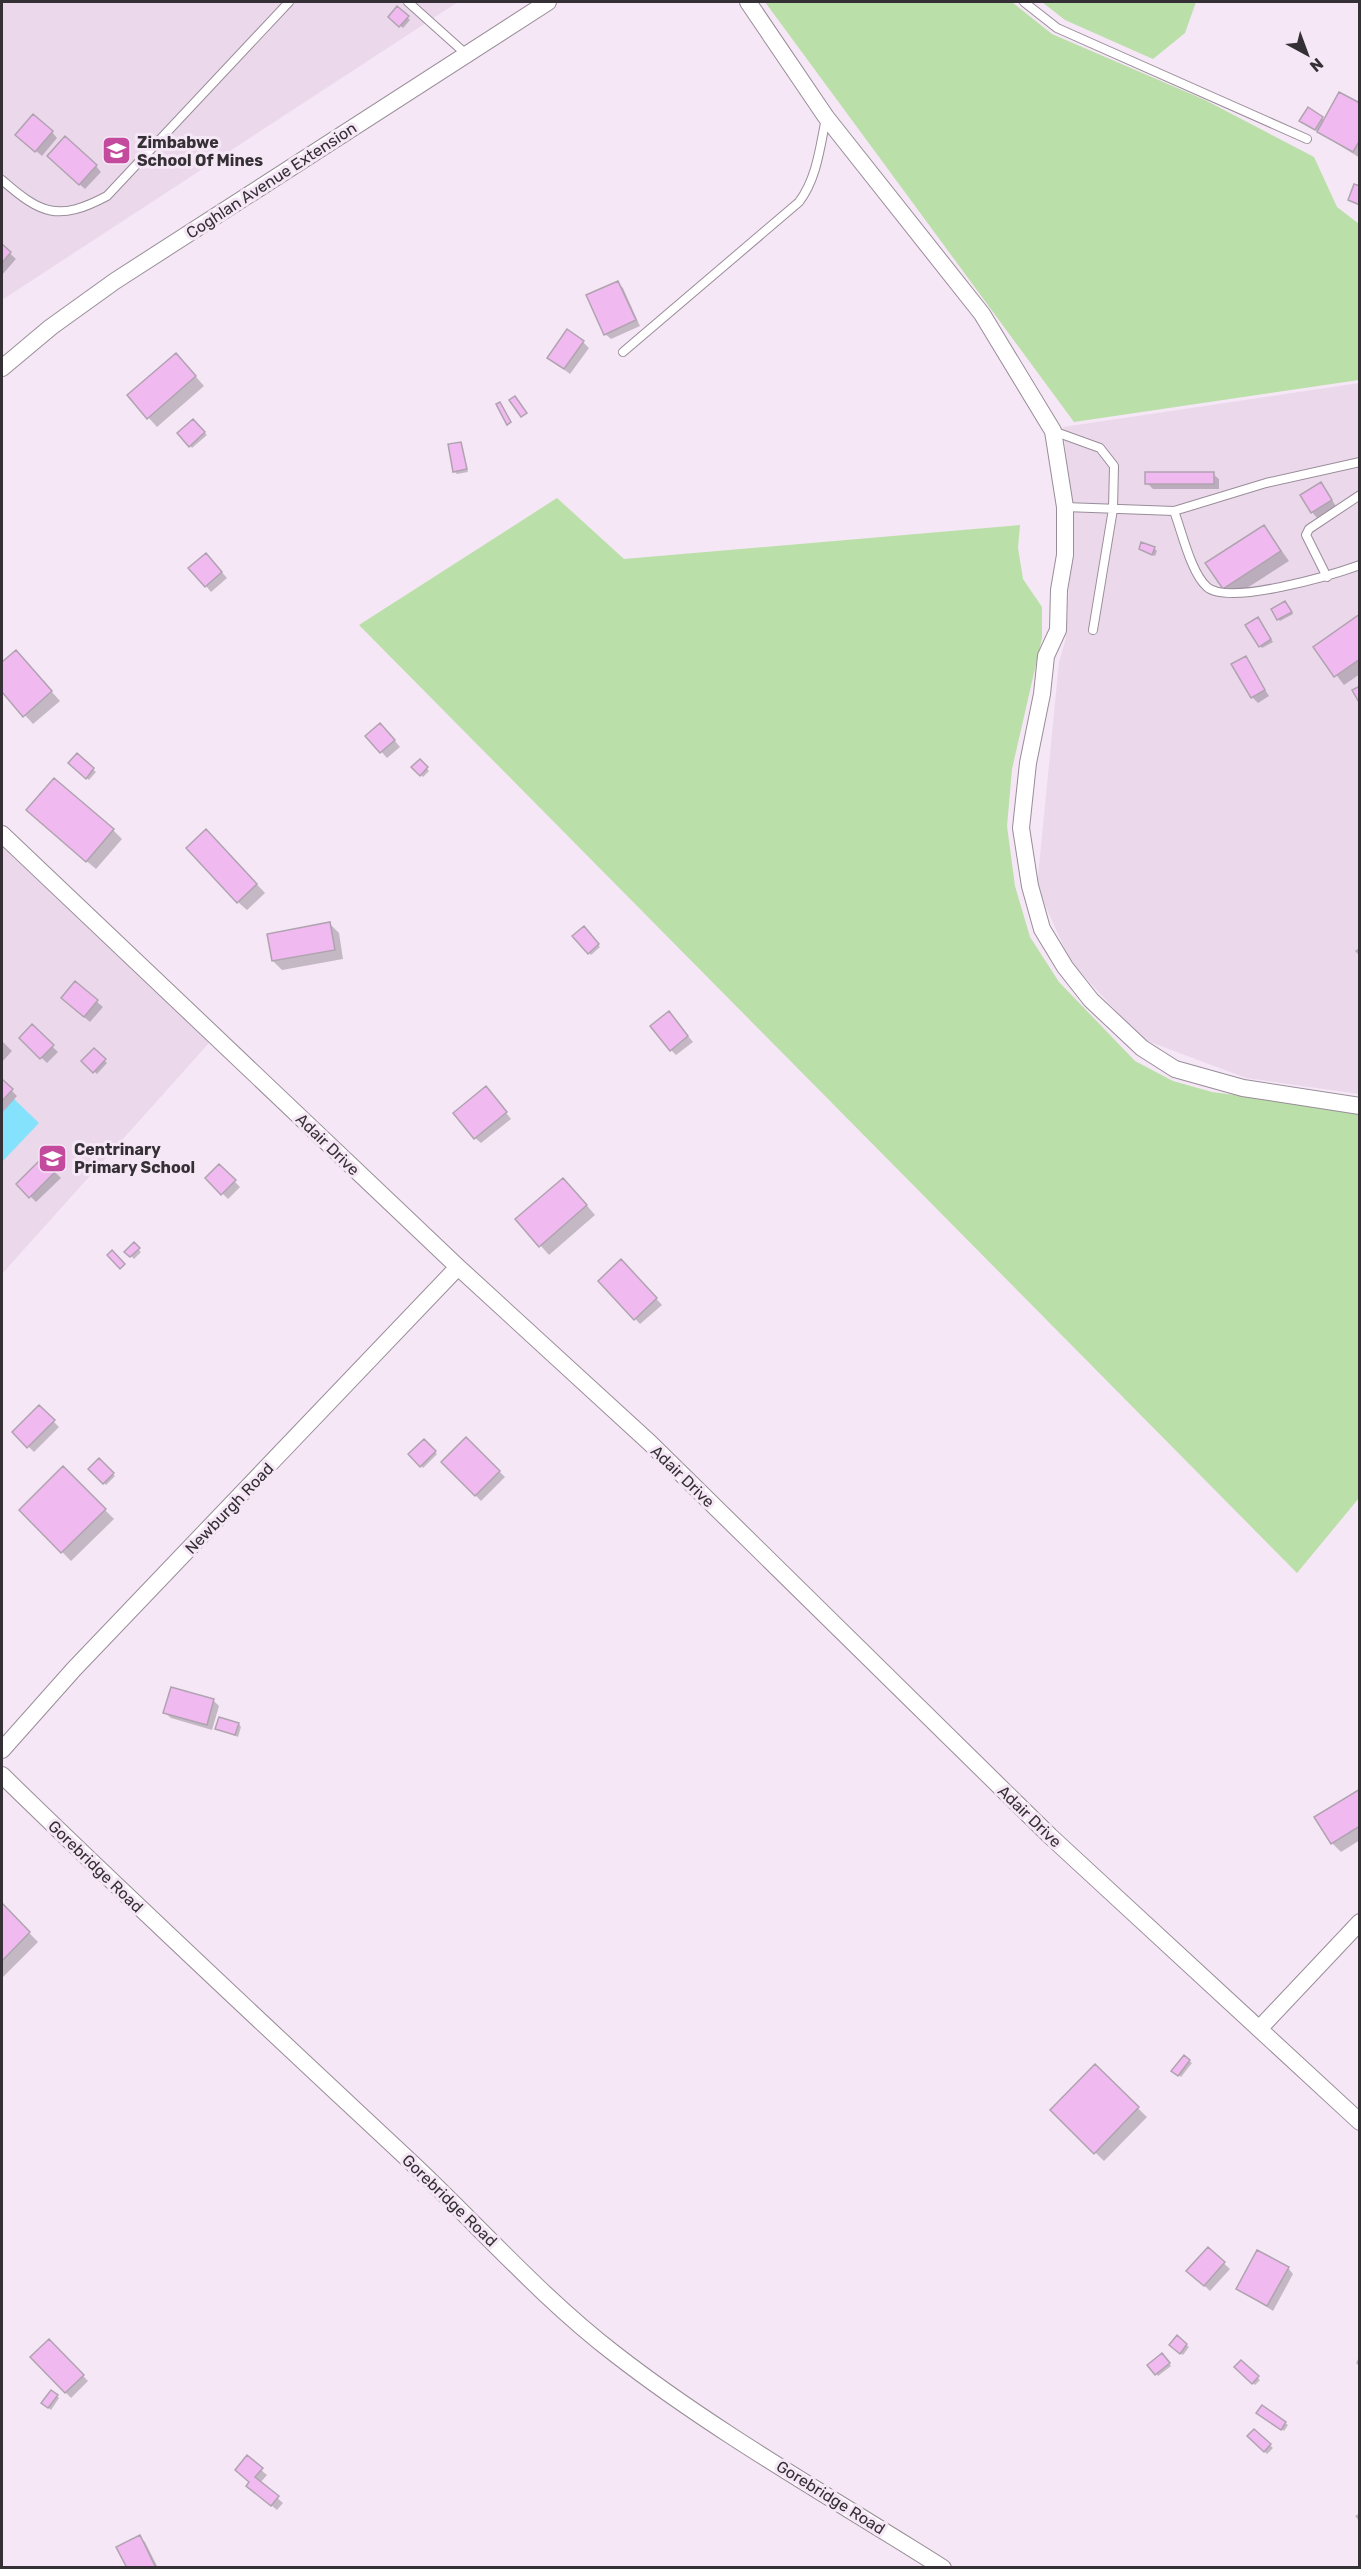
<svg xmlns="http://www.w3.org/2000/svg" width="1361" height="2569" font-family="Rubik,sans-serif">
  <style>
    .built { fill: #ebd9eb }
    .green { fill: #badfa8 }
    .water { fill: #85e2fc }
    .shadow { fill: #0003 }
    .building { fill: #f0b9f0; stroke: #b0a3b0; stroke-width: 1.5 }
    .lines { fill: none; stroke-linecap: round; stroke-linejoin: round }
    .service-casing { stroke: #998d99; stroke-width: 10 }
    .minor-casing { stroke: #998d99; stroke-width: 18 }
    .service { stroke: #fff; stroke-width: 8 }
    .minor { stroke: #fff; stroke-width: 16 }
    .labels { text-anchor: middle; stroke-width: 6; stroke-linejoin: round; paint-order: stroke }
    .poi-label { font-size: 16px; font-weight: bold; fill: #353035; stroke: #f5e7f5; text-anchor: start }
    .street-label { font-size: 16px; fill: #353035; stroke: #f5e7f5 }
  </style>
  <rect width="100%" height="100%" fill="#f5e7f5"/>
  <!-- built -->
  <path class="built" d="M 2,2 L 458,2 L 2,300 Z
    M 1359,383 L 1359,1094 L 1246,1078 L 1142,1039 L 1070,961 L 1037,887 L 1059,662 L 1066,638 L 1073,517 L 1063,427 Z
    M 2,843 L 209,1043 L 2,1274 Z"/>
  <!-- green -->
  <path class="green" d="M 765,2 L 1012,2 L 1052,34 L 1205,100 L 1314,157 L 1337,207 L 1359,224 L 1359,380 L 1074,422 Z
    M 1042,2 L 1196,2 L 1185,33 L 1153,59 L 1065,20 Z
    M 557,498 L 624,559 L 1020,525 L 1018,548 L 1023,579 L 1042,607 L 1042,638 L 1012,769 L 1007,826 L 1015,886 L 1030,937 L 1059,982 L 1135,1061 L 1173,1081 L 1212,1092 L 1359,1111 L 1359,1498 L 1297,1573 L 359,625 Z"/>
  <!-- water -->
  <path class="water" d="M 14,1099 L 39,1123 L 2,1162 L 2,1113 Z"/>
  <!-- shadow -->
  <path class="shadow" d="M 398,8 L 410,20 L 403,28 L 390,17 Z
    M 1360,105 L 1360,158 L 1304,123 L 1322,118 L 1325,121 Z
    M 52,132 L 57,138 L 42,156 L 23,140 Z
    M 54,162 L 96,166 L 101,172 L 85,189 Z
    M 2,246 L 16,259 L 2,275 Z
    M 618,283 L 623,288 L 640,326 L 611,339 L 605,334 Z
    M 583,342 L 589,348 L 570,374 L 549,358 Z
    M 184,363 L 204,386 L 157,427 L 129,396 Z
    M 193,421 L 207,435 L 192,448 L 179,433 Z
    M 461,444 L 468,472 L 457,474 L 454,471 Z
    M 1213,474 L 1219,479 L 1219,489 L 1153,489 L 1147,483 Z
    M 1321,484 L 1336,506 L 1317,518 L 1312,512 Z
    M 1264,526 L 1289,561 L 1233,597 L 1224,588 Z
    M 1142,544 L 1155,549 L 1157,551 L 1155,556 L 1143,551 L 1140,549 Z
    M 212,561 L 227,578 L 211,592 L 206,586 Z
    M 1285,602 L 1293,614 L 1280,621 L 1278,619 Z
    M 1360,616 L 1360,674 L 1344,685 L 1315,647 Z
    M 1260,621 L 1273,642 L 1262,648 L 1260,646 Z
    M 16,652 L 60,701 L 33,724 L 2,690 L 2,664 Z
    M 1245,658 L 1269,696 L 1258,703 L 1252,697 Z
    M 386,730 L 400,747 L 387,758 L 367,736 Z
    M 77,755 L 96,772 L 89,780 L 70,763 Z
    M 420,761 L 429,771 L 423,777 L 413,767 Z
    M 37,819 L 113,830 L 122,839 L 96,869 Z
    M 215,840 L 265,893 L 247,910 L 238,902 Z
    M 330,924 L 339,933 L 343,959 L 282,970 L 273,961 Z
    M 584,929 L 600,947 L 591,955 L 575,936 Z
    M 1360,947 L 1360,956 L 1355,951 Z
    M 75,983 L 103,1007 L 90,1022 L 68,1004 Z
    M 674,1019 L 693,1042 L 676,1055 L 671,1050 Z
    M 32,1027 L 58,1052 L 47,1063 L 21,1038 Z
    M 2,1041 L 12,1051 L 2,1062 Z
    M 94,1050 L 107,1063 L 97,1074 L 83,1061 Z
    M 2,1081 L 17,1096 L 2,1113 Z
    M 491,1094 L 511,1119 L 481,1143 L 475,1138 Z
    M 43,1160 L 61,1178 L 36,1202 L 18,1184 Z
    M 219,1166 L 240,1187 L 228,1199 L 207,1178 Z
    M 572,1188 L 595,1215 L 549,1255 L 517,1219 Z
    M 134,1245 L 141,1252 L 134,1259 L 127,1252 Z
    M 621,1261 L 662,1305 L 640,1324 L 600,1281 Z
    M 39,1407 L 59,1427 L 34,1452 L 14,1432 Z
    M 466,1439 L 505,1477 L 481,1501 L 443,1462 Z
    M 424,1441 L 437,1454 L 423,1468 L 410,1454 Z
    M 99,1460 L 115,1476 L 106,1485 L 90,1469 Z
    M 63,1468 L 114,1519 L 71,1561 L 21,1510 Z
    M 213,1700 L 219,1706 L 212,1730 L 171,1718 L 165,1713 Z
    M 239,1724 L 241,1727 L 238,1737 L 217,1728 Z
    M 1360,1791 L 1360,1840 L 1341,1852 L 1332,1843 Z
    M 2,1905 L 38,1942 L 2,1978 Z
    M 1189,2061 L 1192,2063 L 1181,2077 L 1173,2071 Z
    M 1095,2067 L 1147,2117 L 1104,2161 L 1052,2110 Z
    M 1208,2249 L 1230,2269 L 1210,2291 L 1194,2276 Z
    M 1288,2268 L 1293,2274 L 1273,2311 L 1238,2289 Z
    M 1177,2337 L 1189,2347 L 1183,2355 L 1171,2345 Z
    M 49,2341 L 88,2381 L 71,2398 L 32,2358 Z
    M 1360,2355 L 1360,2367 L 1356,2363 Z
    M 1165,2358 L 1171,2366 L 1158,2376 L 1149,2365 Z
    M 1241,2362 L 1260,2380 L 1255,2385 L 1236,2367 Z
    M 57,2396 L 59,2398 L 51,2410 L 43,2403 Z
    M 1260,2415 L 1285,2423 L 1288,2425 L 1284,2431 Z
    M 1254,2431 L 1273,2448 L 1267,2454 L 1249,2436 Z
    M 261,2470 L 267,2475 L 260,2483 L 283,2503 L 277,2510 L 254,2491 L 251,2483 L 242,2476 Z
    M 1360,2513 L 1360,2522 L 1355,2516 Z
    M 140,2537 L 145,2542 L 158,2568 L 128,2568 Z"/>
  <!-- building -->
  <path class="building" d="M 397,6 L 409,16 L 399,27 L 388,17 Z
    M 1339,92 L 1360,103 L 1360,140 L 1353,152 L 1317,132 Z
    M 1308,107 L 1323,117 L 1315,130 L 1299,121 Z
    M 33,114 L 53,131 L 35,152 L 15,135 Z
    M 65,136 L 97,165 L 79,185 L 47,156 Z
    M 1354,184 L 1360,186 L 1360,205 L 1348,200 Z
    M 2,244 L 11,252 L 2,263 Z
    M 618,281 L 636,320 L 604,335 L 586,295 Z
    M 567,329 L 584,341 L 564,369 L 547,358 Z
    M 176,353 L 196,376 L 147,419 L 127,395 Z
    M 515,396 L 527,413 L 521,417 L 509,400 Z
    M 500,402 L 511,422 L 507,425 L 496,404 Z
    M 193,419 L 205,432 L 189,447 L 177,433 Z
    M 461,442 L 467,469 L 453,472 L 448,444 Z
    M 1145,472 L 1214,472 L 1214,484 L 1145,484 Z
    M 1321,482 L 1332,500 L 1311,513 L 1300,495 Z
    M 1264,525 L 1281,551 L 1223,589 L 1205,563 Z
    M 1141,542 L 1155,547 L 1152,555 L 1139,549 Z
    M 206,553 L 222,572 L 205,587 L 188,568 Z
    M 1285,601 L 1292,612 L 1277,620 L 1271,609 Z
    M 1360,614 L 1360,659 L 1334,677 L 1313,647 Z
    M 1258,617 L 1271,639 L 1259,647 L 1245,625 Z
    M 16,650 L 52,691 L 23,717 L 2,692 L 2,662 Z
    M 1246,656 L 1265,690 L 1251,698 L 1231,664 Z
    M 1360,686 L 1360,704 L 1352,690 Z
    M 380,723 L 395,740 L 380,753 L 365,736 Z
    M 77,753 L 94,768 L 86,779 L 68,763 Z
    M 420,759 L 428,767 L 420,776 L 411,767 Z
    M 54,778 L 114,829 L 86,862 L 26,810 Z
    M 206,829 L 257,884 L 237,903 L 186,848 Z
    M 330,922 L 335,950 L 272,961 L 267,934 Z
    M 584,926 L 599,944 L 588,954 L 572,936 Z
    M 75,981 L 98,1000 L 84,1017 L 61,998 Z
    M 669,1011 L 688,1036 L 670,1051 L 650,1026 Z
    M 32,1024 L 54,1045 L 40,1059 L 19,1038 Z
    M 94,1048 L 106,1059 L 93,1073 L 81,1061 Z
    M 2,1079 L 13,1089 L 2,1101 Z
    M 486,1086 L 507,1112 L 474,1139 L 453,1113 Z
    M 43,1157 L 56,1171 L 29,1198 L 16,1184 Z
    M 219,1164 L 236,1180 L 221,1195 L 205,1178 Z
    M 563,1178 L 587,1205 L 539,1247 L 515,1219 Z
    M 134,1242 L 140,1248 L 130,1257 L 124,1252 Z
    M 112,1250 L 125,1264 L 120,1269 L 107,1255 Z
    M 621,1259 L 657,1298 L 634,1320 L 598,1281 Z
    M 39,1405 L 55,1420 L 27,1448 L 12,1432 Z
    M 466,1437 L 500,1471 L 475,1496 L 441,1462 Z
    M 424,1439 L 436,1451 L 420,1467 L 408,1454 Z
    M 99,1458 L 114,1473 L 103,1484 L 88,1469 Z
    M 63,1466 L 106,1509 L 61,1553 L 19,1510 Z
    M 171,1687 L 214,1699 L 207,1725 L 163,1713 Z
    M 219,1717 L 239,1723 L 235,1735 L 215,1729 Z
    M 1360,1789 L 1360,1826 L 1331,1844 L 1314,1817 Z
    M 2,1903 L 30,1932 L 2,1961 Z
    M 1184,2055 L 1190,2060 L 1178,2076 L 1171,2071 Z
    M 1095,2064 L 1139,2107 L 1094,2154 L 1050,2110 Z
    M 1208,2247 L 1225,2262 L 1204,2286 L 1186,2271 Z
    M 1257,2250 L 1289,2267 L 1267,2306 L 1236,2289 Z
    M 1177,2335 L 1187,2344 L 1180,2354 L 1169,2345 Z
    M 49,2339 L 84,2375 L 65,2393 L 30,2357 Z
    M 1162,2353 L 1170,2363 L 1155,2375 L 1147,2365 Z
    M 1241,2360 L 1259,2376 L 1252,2384 L 1234,2367 Z
    M 51,2390 L 58,2395 L 48,2408 L 41,2403 Z
    M 1262,2405 L 1286,2422 L 1281,2430 L 1256,2413 Z
    M 1254,2429 L 1271,2444 L 1264,2452 L 1247,2436 Z
    M 247,2455 L 263,2468 L 255,2477 L 279,2496 L 271,2506 L 246,2486 L 249,2482 L 235,2470 Z
    M 140,2535 L 156,2568 L 127,2568 L 116,2547 Z"/>
  <g class="lines">
    <defs>
      <path id="service" d="M 408,2 L 466,54
        M 1024,2 L 1057,28 L 1307,139
        M 2,180 C 41,214 58,222 107,196 L 289,2
        M 623,352 L 799,202 C 817,178 820,147 826,118
        M 1053,431 L 1100,448 L 1114,466 L 1113,509 L 1093,630
        M 1065,507 L 1174,511 L 1266,483 L 1360,462
        M 1174,511 C 1182,532 1191,573 1207,587 C 1229,606 1332,575 1360,565
        M 1327,577 L 1306,535 L 1309,529 L 1360,495"/>
      <path id="minor" d="M 748,2 L 826,117 L 982,314 L 1053,431 L 1065,507 L 1065,555 L 1059,590 L 1058,630 L 1046,656 L 1042,694 L 1028,763 L 1021,828 L 1030,886 L 1042,929 L 1065,967 L 1091,1000 L 1142,1048 L 1175,1069 L 1243,1088 L 1360,1106
        M 2,368 L 51,327 L 115,281 L 548,2
        M 2,834 L 458,1267 L 650,1443 L 1050,1836 L 1360,2122
        M 2,1750 L 74,1669 L 458,1267
        M 2,1775 C 136,1906 274,2034 412,2163 C 479,2226 542,2298 615,2354 C 718,2434 833,2498 943,2568
        M 1259,2029 L 1360,1922"/>
    </defs>
    <!-- service casing -->
    <use href="#service" class="service-casing"/>
    <!-- minor casing -->
    <use href="#minor" class="minor-casing"/>
    <!-- service -->
    <use href="#service" class="service"/>
    <!-- minor -->
    <use href="#minor" class="minor"/>
  </g>
  <!-- icons -->
  <defs>
    <symbol id="university-square" viewBox="-11 -11 22 22"><rect x="-9" y="-9" width="18" height="18" rx="4" fill="#c34a9d" stroke="#f5e7f5"/><path d="M0-5L7-2L0 1L-7-2ZM-4 1L0 2.5L4 1V4Q0 6-4 4Z" fill="#fff"/></symbol>
    <symbol id="school-square" viewBox="-11 -11 22 22"><rect x="-9" y="-9" width="18" height="18" rx="4" fill="#c34a9d" stroke="#f5e7f5"/><path d="M0-5L7-2L0 1L-7-2ZM-4 1L0 2.5L4 1V4Q0 6-4 4Z" fill="#fff"/></symbol>
  </defs>
  <g fill-rule="evenodd">
    <use href="#university-square" x="100" y="134" width="33" height="33"/>
    <use href="#school-square" x="36" y="1142" width="33" height="33"/>
  </g>
  <g class="labels">
    <!-- poi labels -->
    <g class="poi-label">
      <text x="137" y="148">Zimbabwe<tspan x="137" dy="18">School Of Mines</tspan></text>
      <text x="74" y="1155">Centrinary<tspan x="74" dy="18">Primary School</tspan></text>
    </g>
    <!-- street labels -->
    <g class="street-label">
      <text transform="translate(271 180) rotate(-33)" y="6">Coghlan Avenue Extension</text>
      <text transform="translate(328 1144) rotate(44)" y="6">Adair Drive</text>
      <text transform="translate(683 1476) rotate(44)" y="6">Adair Drive</text>
      <text transform="translate(229 1508) rotate(-46)" y="6">Newburgh Road</text>
      <text transform="translate(1030 1816) rotate(44)" y="6">Adair Drive</text>
      <text transform="translate(96 1866) rotate(44)" y="6">Gorebridge Road</text>
      <text transform="translate(450 2200) rotate(44)" y="6">Gorebridge Road</text>
      <text transform="translate(831 2497) rotate(32)" y="6">Gorebridge Road</text>
    </g>
  </g>
  <!-- border -->
  <rect width="1361" height="2569" fill="none" stroke="#353035" stroke-width="6"/>
  <!-- north arrow -->
  <g transform="translate(1307 54) rotate(139)" stroke="#f5e7f5" stroke-width="4.5" paint-order="stroke">
  <path d="M0-4.5L10 22L0 15L-10 22Z" fill="#353035"/>
  <text y="-9" font-size="16" font-weight="bold" text-anchor="middle" fill="#353035">N</text>
  </g>
</svg>
